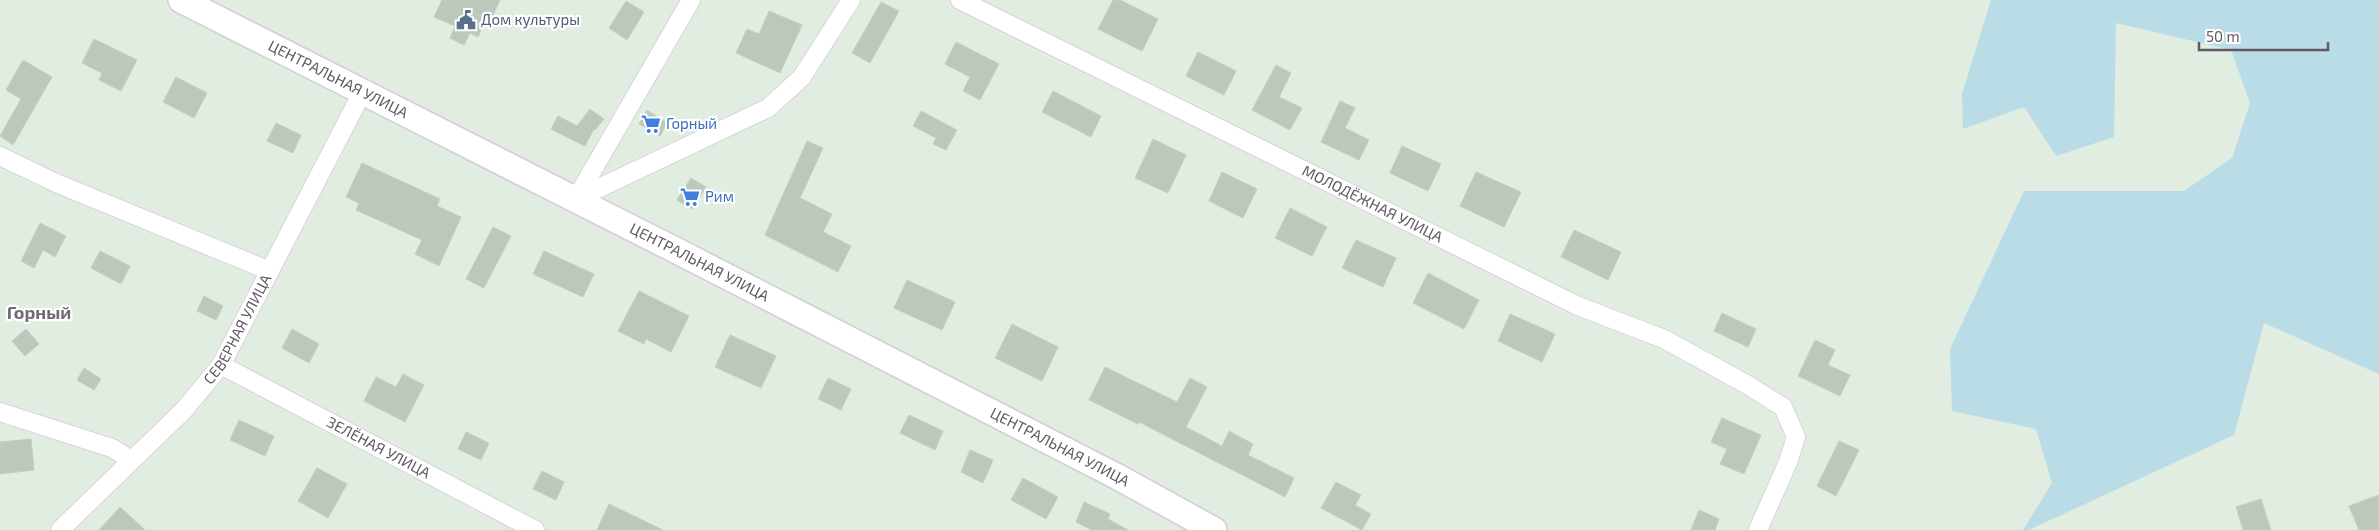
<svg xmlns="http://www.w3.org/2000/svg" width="2379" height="530" font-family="'Exo 2',sans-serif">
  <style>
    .green { fill: #badce7 }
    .building { fill: #bdc8bd; stroke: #bfd2be }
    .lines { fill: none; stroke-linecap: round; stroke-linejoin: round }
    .street-casing { stroke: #dbd3db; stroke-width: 20 }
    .secondary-casing { stroke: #d4cbd5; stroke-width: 28 }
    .street { stroke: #fff; stroke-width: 18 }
    .secondary { stroke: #fff; stroke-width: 25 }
    .labels { text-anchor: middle; stroke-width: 4.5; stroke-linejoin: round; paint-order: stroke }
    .service-label { font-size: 15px; fill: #4e5e75; stroke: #fff; text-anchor: start }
    .street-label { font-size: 15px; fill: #615963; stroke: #fff }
    .shop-label { font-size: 15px; fill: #366cbe; stroke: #fff; text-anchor: start }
    .quarter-label { font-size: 18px; font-weight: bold; fill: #726a75; stroke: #fff }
  </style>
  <rect width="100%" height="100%" fill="#e0ede0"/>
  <!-- green -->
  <path class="green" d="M 1991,0 L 2379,0 L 2379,374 L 2264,323 L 2234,435 L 2029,530 L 2023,530 L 2052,483 L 2036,429 L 1952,411 L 1950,349 L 2024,191 L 2184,191 L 2232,158 L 2250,103 L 2231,50 L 2116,23 L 2114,137 L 2056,156 L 2024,107 L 1963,129 L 1962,94 Z"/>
  <!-- building -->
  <path class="building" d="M 442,0 L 500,0 L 488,26 L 484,24 L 478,37 L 470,33 L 464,45 L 450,38 L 455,26 L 434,17 Z
    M 1113,0 L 1120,0 L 1158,19 L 1142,51 L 1098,29 Z
    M 626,1 L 644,12 L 627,40 L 609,28 Z
    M 881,2 L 899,11 L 870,63 L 852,53 Z
    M 769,11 L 802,25 L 780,73 L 736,53 L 747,29 L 759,34 Z
    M 94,39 L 137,60 L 121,91 L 99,80 L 102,73 L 82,63 Z
    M 956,42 L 999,64 L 980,100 L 963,91 L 970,77 L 945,64 Z
    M 1198,52 L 1236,71 L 1224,95 L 1186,76 Z
    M 23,60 L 52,77 L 13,145 L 0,136 L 21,99 L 6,90 Z
    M 1276,65 L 1291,73 L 1279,97 L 1302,108 L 1290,130 L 1252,110 Z
    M 176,77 L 207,93 L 194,118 L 163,102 Z
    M 1053,91 L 1101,116 L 1091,137 L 1042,112 Z
    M 1340,101 L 1355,108 L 1345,128 L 1369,140 L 1359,160 L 1321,142 Z
    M 590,109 L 604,119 L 595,130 L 594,129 L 585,146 L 551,129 L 558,116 L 577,126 Z
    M 647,110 L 667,123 L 660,136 L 639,124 Z
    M 921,111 L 957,130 L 946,150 L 933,144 L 936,138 L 913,126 Z
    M 276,123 L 301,135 L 293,153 L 267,141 Z
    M 1153,139 L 1186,155 L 1168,193 L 1135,178 Z
    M 807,141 L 823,148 L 800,198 L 832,214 L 823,232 L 851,246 L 838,272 L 765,235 Z
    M 1402,146 L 1441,164 L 1428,191 L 1390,173 Z
    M 362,163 L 440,199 L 437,206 L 461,217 L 439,266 L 415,254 L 422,240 L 356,210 L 359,203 L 346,197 Z
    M 1222,172 L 1257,189 L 1243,218 L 1209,201 Z
    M 1476,172 L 1521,192 L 1504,227 L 1460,206 Z
    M 691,178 L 706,187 L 692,209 L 677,200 Z
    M 1290,208 L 1327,227 L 1312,256 L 1275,238 Z
    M 40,223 L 66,236 L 55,257 L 43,250 L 34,268 L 21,261 Z
    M 493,227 L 511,236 L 484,288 L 466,279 Z
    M 1574,230 L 1621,252 L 1608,280 L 1561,257 Z
    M 1356,240 L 1396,258 L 1383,287 L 1342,268 Z
    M 100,251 L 130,266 L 121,284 L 91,268 Z
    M 544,251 L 594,274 L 583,297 L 533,274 Z
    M 1428,273 L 1479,300 L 1464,329 L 1413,303 Z
    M 907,280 L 955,302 L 942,330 L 894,308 Z
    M 639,291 L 689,316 L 671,352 L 646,339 L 644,344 L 618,331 Z
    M 204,296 L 223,306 L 216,320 L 197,311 Z
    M 1722,313 L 1756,329 L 1748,347 L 1714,331 Z
    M 1510,314 L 1555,334 L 1542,362 L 1498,341 Z
    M 1012,324 L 1058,347 L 1042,381 L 995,358 Z
    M 26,329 L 39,344 L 25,356 L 12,341 Z
    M 292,329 L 319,344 L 309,363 L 282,348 Z
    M 730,335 L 776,356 L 761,388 L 715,367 Z
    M 1815,340 L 1835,350 L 1828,365 L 1850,375 L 1840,396 L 1798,376 Z
    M 1105,367 L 1177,402 L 1190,378 L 1207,387 L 1186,427 L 1222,446 L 1229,431 L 1253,444 L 1248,455 L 1294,478 L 1285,497 L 1139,422 L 1138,424 L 1089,400 Z
    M 84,368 L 101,379 L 94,390 L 77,380 Z
    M 403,374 L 424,385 L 405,422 L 364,401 L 376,377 L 396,387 Z
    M 828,378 L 851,389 L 841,410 L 818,399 Z
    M 909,415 L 943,431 L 935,450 L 900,433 Z
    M 1722,418 L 1761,435 L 1744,474 L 1720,464 L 1727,449 L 1711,442 Z
    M 239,420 L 274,436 L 265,456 L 230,440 Z
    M 466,432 L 489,443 L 481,460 L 458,449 Z
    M 31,439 L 34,470 L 0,474 L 0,442 Z
    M 1839,441 L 1859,450 L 1836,496 L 1817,486 Z
    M 970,450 L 993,460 L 983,483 L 961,472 Z
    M 317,468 L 347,484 L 328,518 L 298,501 Z
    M 542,471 L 564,482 L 556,500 L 533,489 Z
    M 1023,478 L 1058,497 L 1046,519 L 1011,500 Z
    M 1336,482 L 1361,495 L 1355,505 L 1371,514 L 1362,530 L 1321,508 Z
    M 2379,495 L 2379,530 L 2359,530 L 2349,506 Z
    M 2261,499 L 2271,530 L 2243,530 L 2236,507 Z
    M 1084,502 L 1110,514 L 1108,519 L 1128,530 L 1092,530 L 1076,522 Z
    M 609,504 L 663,530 L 597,530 Z
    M 120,507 L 145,530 L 99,530 Z
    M 1699,510 L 1719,519 L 1715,530 L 1691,530 Z"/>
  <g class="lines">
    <defs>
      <g id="street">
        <path id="s1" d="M 960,0 L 1578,306 L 1664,339 L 1746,384 L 1783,407 L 1796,437 L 1788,462 L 1758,530"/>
        <path d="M 0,156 L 56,183 L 270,271"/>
        <path d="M 576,199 L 768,108 L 802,77 L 851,0"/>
        <path d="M 576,199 L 691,0"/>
        <path id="s2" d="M 221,365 L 535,530"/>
        <path d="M 0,412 L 112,448 L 131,460"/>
        <path id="s3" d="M 60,530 L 184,410 L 221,365 L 363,91"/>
      </g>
      <g id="secondary">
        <path id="s4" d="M 181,0 L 687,256 L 1118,477 L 1214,530"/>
      </g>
    </defs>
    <!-- street casing -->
    <use href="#street" class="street-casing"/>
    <!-- secondary casing -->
    <use href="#secondary" class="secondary-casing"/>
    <!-- street -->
    <use href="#street" class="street"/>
    <!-- secondary -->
    <use href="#secondary" class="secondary"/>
  </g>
  <!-- icons -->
  <defs>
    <symbol id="civic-bare" viewBox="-9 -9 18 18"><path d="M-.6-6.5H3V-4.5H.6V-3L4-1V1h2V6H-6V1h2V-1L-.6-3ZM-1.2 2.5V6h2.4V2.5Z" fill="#5c6f8a" stroke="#fff" stroke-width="2.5" paint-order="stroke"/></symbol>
    <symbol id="supermarket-bare" viewBox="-9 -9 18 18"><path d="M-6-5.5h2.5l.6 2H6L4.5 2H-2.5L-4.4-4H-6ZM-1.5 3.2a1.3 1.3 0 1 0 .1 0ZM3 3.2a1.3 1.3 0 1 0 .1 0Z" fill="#3f7fe0" stroke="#fff" stroke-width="2.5" paint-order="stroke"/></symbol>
  </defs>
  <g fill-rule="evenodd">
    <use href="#civic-bare" x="452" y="6" width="28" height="28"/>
    <use href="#supermarket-bare" x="637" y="110" width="28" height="28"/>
    <use href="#supermarket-bare" x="676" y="183" width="28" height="28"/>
  </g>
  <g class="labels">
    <!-- service labels -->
    <g class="service-label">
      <text x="481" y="25">Дом культуры</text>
    </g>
    <!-- street labels -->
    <g class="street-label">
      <text dy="5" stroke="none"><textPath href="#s4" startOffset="176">ЦЕНТРАЛЬНАЯ УЛИЦА</textPath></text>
      <text dy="5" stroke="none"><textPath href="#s1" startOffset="460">МОЛОДЁЖНАЯ УЛИЦА</textPath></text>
      <text dy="5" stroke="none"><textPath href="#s4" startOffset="581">ЦЕНТРАЛЬНАЯ УЛИЦА</textPath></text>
      <text dy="5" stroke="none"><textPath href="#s3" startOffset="270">СЕВЕРНАЯ УЛИЦА</textPath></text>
      <text dy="5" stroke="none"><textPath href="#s4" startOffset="986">ЦЕНТРАЛЬНАЯ УЛИЦА</textPath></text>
      <text dy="5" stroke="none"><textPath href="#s2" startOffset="178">ЗЕЛЁНАЯ УЛИЦА</textPath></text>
    </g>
    <!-- shop labels -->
    <g class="shop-label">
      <text x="666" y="129">Горный</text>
      <text x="705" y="202">Рим</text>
    </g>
    <!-- quarter labels -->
    <g class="quarter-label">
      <text x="39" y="319">Горный</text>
    </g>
  </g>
  <!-- scale -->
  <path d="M2199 42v8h129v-8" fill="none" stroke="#615963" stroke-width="2.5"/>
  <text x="2206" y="42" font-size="15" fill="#615963" stroke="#ffffff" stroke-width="4" paint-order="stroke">50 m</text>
</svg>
